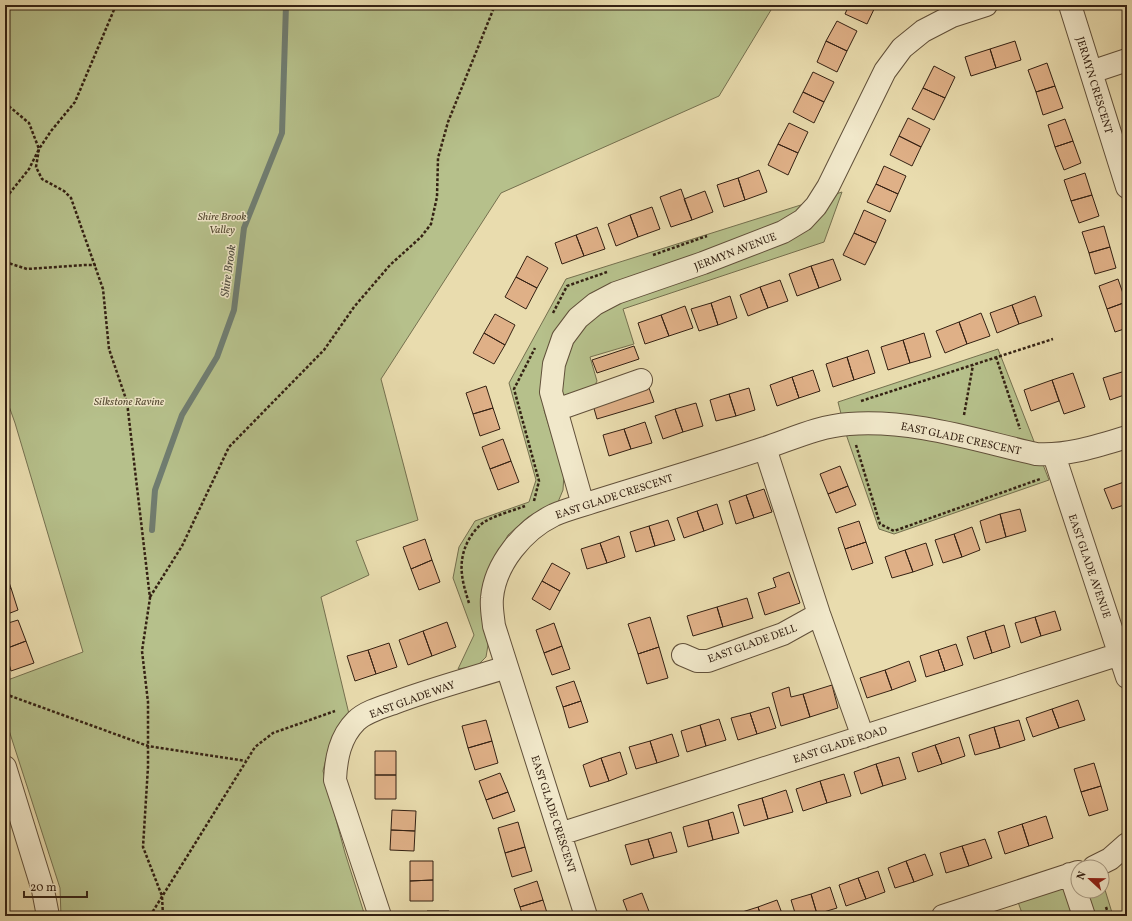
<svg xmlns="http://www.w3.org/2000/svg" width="1132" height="921" font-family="Vollkorn,serif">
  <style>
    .green { fill: #b6c08b; stroke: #75704f }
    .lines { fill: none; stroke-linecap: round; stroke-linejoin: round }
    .stream { stroke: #707d71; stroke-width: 6 }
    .building { fill: #dfb087; stroke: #342113 }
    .minor-casing { stroke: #61503a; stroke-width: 24 }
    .path { stroke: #342113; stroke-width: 2.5; stroke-dasharray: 3 2; stroke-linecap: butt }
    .minor { stroke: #f1e8ca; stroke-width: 22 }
    .labels { text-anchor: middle; stroke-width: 3; stroke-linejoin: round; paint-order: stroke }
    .street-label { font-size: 11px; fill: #342113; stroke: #f1e8ca }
    .park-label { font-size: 11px; font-style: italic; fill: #544931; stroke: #f1e8ca }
    .water-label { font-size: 12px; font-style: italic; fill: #524f42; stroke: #f1e8ca }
  </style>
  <rect width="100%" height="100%" fill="#e9dcae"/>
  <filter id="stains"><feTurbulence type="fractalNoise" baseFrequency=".005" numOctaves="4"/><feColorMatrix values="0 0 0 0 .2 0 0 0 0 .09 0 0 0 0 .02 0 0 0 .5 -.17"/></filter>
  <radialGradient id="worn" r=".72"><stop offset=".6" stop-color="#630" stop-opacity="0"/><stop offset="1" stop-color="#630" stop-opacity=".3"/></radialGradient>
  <!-- green -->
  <path class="green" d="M 5,5 L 774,5 L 719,96 L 501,193 L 381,379 L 418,520 L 356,541 L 369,575 L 321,597 L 349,714 L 341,722 L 330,743 L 323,771 L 345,853 L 365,916 L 61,916 L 60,888 L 5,718 L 5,681 L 83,652 L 15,423 L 5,395 Z
    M 842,192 L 824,242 L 623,309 L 634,344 L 590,357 L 597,381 L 592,391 L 544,410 L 564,474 L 563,490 L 558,502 L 528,517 L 508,535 L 494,561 L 483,618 L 488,645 L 486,657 L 477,666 L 458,669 L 474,635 L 453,578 L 459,547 L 475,521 L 529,502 L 536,480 L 509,383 L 566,279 Z
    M 998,349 L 1049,480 L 894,534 L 879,529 L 847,437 L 838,402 Z
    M 1102,880 L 1113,916 L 1023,916 L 1018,902 L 1078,883 L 1078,891 L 1102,891 Z"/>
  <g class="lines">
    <!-- stream -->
    <path class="stream" d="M 152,530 L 155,490 L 182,415 L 217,357 L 234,310 L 244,228 L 282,133 L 286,5"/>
  </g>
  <!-- building -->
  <path class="building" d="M 849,5 L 876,5 L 867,24 L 845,14 Z
    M 837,21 L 857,31 L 847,51 L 826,41 Z
    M 826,41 L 847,51 L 837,72 L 817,62 Z
    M 1015,41 L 1021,60 L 996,68 L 990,49 Z
    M 990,49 L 996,68 L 971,76 L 965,57 Z
    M 1047,63 L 1055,86 L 1036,92 L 1028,70 Z
    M 934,66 L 955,77 L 945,98 L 923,88 Z
    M 813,72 L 834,82 L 824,102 L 803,92 Z
    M 1055,86 L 1063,108 L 1043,115 L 1036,92 Z
    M 923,88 L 945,98 L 934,120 L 912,109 Z
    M 803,92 L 824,102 L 814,123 L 793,112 Z
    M 908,118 L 930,129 L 921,147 L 899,136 Z
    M 1065,119 L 1073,141 L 1055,147 L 1048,125 Z
    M 789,123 L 808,132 L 798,153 L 778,144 Z
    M 899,136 L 921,147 L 912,166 L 890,155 Z
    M 1073,141 L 1081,163 L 1064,170 L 1055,147 Z
    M 778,144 L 798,153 L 788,175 L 768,165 Z
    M 884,166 L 906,176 L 898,194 L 876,184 Z
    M 759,170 L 767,192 L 745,200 L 738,178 Z
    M 1085,173 L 1092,195 L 1071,201 L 1064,180 Z
    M 738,178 L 745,200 L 724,207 L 717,185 Z
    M 876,184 L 898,194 L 890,212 L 867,202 Z
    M 681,189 L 692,220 L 671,227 L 660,197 Z
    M 705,191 L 713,212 L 692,220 L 684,199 Z
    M 1092,195 L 1099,216 L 1079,223 L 1071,201 Z
    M 652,207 L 660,229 L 638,237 L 630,215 Z
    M 864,210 L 886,220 L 876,243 L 854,233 Z
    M 630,215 L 638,237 L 616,246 L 608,224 Z
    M 1104,226 L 1110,247 L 1089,253 L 1082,232 Z
    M 597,227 L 605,249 L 584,256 L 576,235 Z
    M 854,233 L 876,243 L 865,265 L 843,255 Z
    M 576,235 L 584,256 L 562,264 L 555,243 Z
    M 1110,247 L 1116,268 L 1095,274 L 1089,253 Z
    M 527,256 L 548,268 L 537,288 L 516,277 Z
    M 833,259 L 841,280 L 819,288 L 811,266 Z
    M 811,266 L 819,288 L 797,296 L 789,274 Z
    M 516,277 L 537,288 L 526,309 L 505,297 Z
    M 1118,279 L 1126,302 L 1107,309 L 1099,286 Z
    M 780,280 L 788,301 L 768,308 L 760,287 Z
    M 760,287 L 768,308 L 748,316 L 740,295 Z
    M 730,296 L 737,318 L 718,325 L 711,303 Z
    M 1035,296 L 1042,316 L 1019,324 L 1012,305 Z
    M 1126,302 L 1127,328 L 1115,332 L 1107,309 Z
    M 711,303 L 718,325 L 699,331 L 691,309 Z
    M 1012,305 L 1019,324 L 997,333 L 990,313 Z
    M 685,306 L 693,328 L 669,336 L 661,315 Z
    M 981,313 L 990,336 L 967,344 L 959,322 Z
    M 495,314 L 515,325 L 505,345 L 484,333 Z
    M 661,315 L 669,336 L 645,344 L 638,323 Z
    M 959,322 L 967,344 L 945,353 L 936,331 Z
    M 484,333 L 505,345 L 494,364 L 473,353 Z
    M 924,333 L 931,357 L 910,363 L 903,340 Z
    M 903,340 L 910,363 L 888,370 L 881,347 Z
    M 634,346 L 639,359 L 597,373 L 592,360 Z
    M 868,350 L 875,373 L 854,380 L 847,357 Z
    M 847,357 L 854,380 L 833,387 L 826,364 Z
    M 813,370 L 820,391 L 799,398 L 792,377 Z
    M 1125,371 L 1127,378 L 1127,394 L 1110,400 L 1103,378 Z
    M 1073,373 L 1085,407 L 1064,414 L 1052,380 Z
    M 792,377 L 799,398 L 777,406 L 770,385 Z
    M 1052,380 L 1059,401 L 1031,411 L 1024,390 Z
    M 486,386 L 493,408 L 473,414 L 466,393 Z
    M 649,388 L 654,402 L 597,419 L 593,405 Z
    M 749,388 L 755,410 L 736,416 L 729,394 Z
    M 729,394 L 736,416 L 716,421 L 710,400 Z
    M 696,403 L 703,426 L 683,432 L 675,409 Z
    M 493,408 L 500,429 L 480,436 L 473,414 Z
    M 675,409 L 683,432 L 663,439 L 655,416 Z
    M 645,422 L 652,443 L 631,449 L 624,429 Z
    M 624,429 L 631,449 L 609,456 L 603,435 Z
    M 503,439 L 511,461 L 490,469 L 482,447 Z
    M 511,461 L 519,482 L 498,490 L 490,469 Z
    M 840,466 L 848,486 L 828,494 L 820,474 Z
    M 1124,482 L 1127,489 L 1127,504 L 1112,509 L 1104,489 Z
    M 848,486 L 856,505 L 836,513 L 828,494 Z
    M 764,489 L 772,512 L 754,518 L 746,495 Z
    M 746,495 L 754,518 L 736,524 L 729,501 Z
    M 717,504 L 723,524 L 704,531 L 697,511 Z
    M 1020,509 L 1026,531 L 1006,537 L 1000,514 Z
    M 697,511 L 704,531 L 684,538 L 677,518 Z
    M 1000,514 L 1006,537 L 986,543 L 980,521 Z
    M 668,520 L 675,540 L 655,546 L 649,526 Z
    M 859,521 L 866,542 L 845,549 L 838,528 Z
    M 649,526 L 655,546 L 636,552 L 630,532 Z
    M 972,527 L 980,550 L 962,557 L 954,534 Z
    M 954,534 L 962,557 L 943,563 L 935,540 Z
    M 619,536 L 625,557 L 607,563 L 600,543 Z
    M 425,539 L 432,560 L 411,569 L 403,547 Z
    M 866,542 L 873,563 L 852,570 L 845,549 Z
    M 600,543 L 607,563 L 587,569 L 581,549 Z
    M 926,543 L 933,565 L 913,572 L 905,550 Z
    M 905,550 L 913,572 L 892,578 L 885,557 Z
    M 432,560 L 440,582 L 419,590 L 411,569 Z
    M 552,563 L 570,573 L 560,591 L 542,581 Z
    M 5,571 L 11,588 L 5,590 Z
    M 789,572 L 800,603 L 765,615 L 758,593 L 776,587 L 773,578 Z
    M 542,581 L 560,591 L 550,610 L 532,599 Z
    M 11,588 L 18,610 L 5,615 L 5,590 Z
    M 747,598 L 753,618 L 723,627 L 717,607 Z
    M 717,607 L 723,627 L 693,636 L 687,616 Z
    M 1055,611 L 1061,630 L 1041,636 L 1035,617 Z
    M 650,617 L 659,647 L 638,654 L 628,624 Z
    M 1035,617 L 1041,636 L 1021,643 L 1015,623 Z
    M 18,620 L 26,641 L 5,649 L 5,624 Z
    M 447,622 L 456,647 L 432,656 L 423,631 Z
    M 554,623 L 562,646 L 544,653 L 536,630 Z
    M 1004,625 L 1010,647 L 992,653 L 985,631 Z
    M 423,631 L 432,656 L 408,665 L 399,640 Z
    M 985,631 L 992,653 L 974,659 L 967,637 Z
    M 26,641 L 34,663 L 11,671 L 5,649 Z
    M 389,643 L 397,667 L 376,674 L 368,650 Z
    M 956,644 L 963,665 L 945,671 L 938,650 Z
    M 562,646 L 570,669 L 552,675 L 544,653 Z
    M 659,647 L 668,678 L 647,684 L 638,654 Z
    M 368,650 L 376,674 L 355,681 L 347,656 Z
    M 938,650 L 945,671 L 926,677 L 920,656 Z
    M 909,661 L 916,681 L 892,690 L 885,670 Z
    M 885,670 L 892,690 L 867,698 L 860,678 Z
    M 574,681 L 581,701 L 563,707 L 556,687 Z
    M 832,685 L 838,708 L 810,717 L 803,694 Z
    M 789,687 L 791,697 L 803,694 L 810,717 L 781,726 L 772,693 Z
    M 1078,700 L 1085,720 L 1059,728 L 1052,709 Z
    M 581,701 L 588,722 L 569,728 L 563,707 Z
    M 769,707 L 776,728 L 757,734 L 750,713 Z
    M 1052,709 L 1059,728 L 1033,737 L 1026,718 Z
    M 750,713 L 757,734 L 738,740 L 731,718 Z
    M 719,719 L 726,740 L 706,746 L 700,725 Z
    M 486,720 L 492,741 L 468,748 L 462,726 Z
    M 1019,720 L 1025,740 L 1000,748 L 994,727 Z
    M 700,725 L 706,746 L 687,752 L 681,731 Z
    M 994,727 L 1000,748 L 975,755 L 969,735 Z
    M 672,734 L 679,756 L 657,763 L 650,741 Z
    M 959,737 L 965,756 L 942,764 L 935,745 Z
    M 492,741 L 498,763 L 475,770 L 468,748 Z
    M 650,741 L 657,763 L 636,769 L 629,747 Z
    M 935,745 L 942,764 L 918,772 L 912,753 Z
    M 375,751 L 396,751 L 396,775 L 375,775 Z
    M 620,752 L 627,774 L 609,781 L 601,758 Z
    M 899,757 L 906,779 L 883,786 L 876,764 Z
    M 601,758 L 609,781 L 590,787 L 583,765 Z
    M 1094,763 L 1101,786 L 1081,792 L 1074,769 Z
    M 876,764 L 883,786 L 861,794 L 854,772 Z
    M 500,773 L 508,792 L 486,800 L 479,781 Z
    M 844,774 L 851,796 L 827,803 L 820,781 Z
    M 375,775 L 396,775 L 396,799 L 375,799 Z
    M 820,781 L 827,803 L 803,811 L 796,789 Z
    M 1101,786 L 1108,810 L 1089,816 L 1081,792 Z
    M 786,790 L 793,812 L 768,819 L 762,798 Z
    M 508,792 L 515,811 L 493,819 L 486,800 Z
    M 762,798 L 768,819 L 744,826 L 738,805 Z
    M 392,810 L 416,811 L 415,831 L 391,830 Z
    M 733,812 L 739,833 L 713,840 L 708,820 Z
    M 1046,816 L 1053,838 L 1029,846 L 1022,824 Z
    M 708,820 L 713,840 L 688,847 L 683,827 Z
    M 518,822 L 525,847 L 505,853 L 498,828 Z
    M 1022,824 L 1029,846 L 1005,854 L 998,832 Z
    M 391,830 L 415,831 L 414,851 L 390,850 Z
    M 671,832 L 677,852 L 654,858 L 648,839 Z
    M 648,839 L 654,858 L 631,865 L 625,845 Z
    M 985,839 L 992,858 L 969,866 L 962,846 Z
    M 962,846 L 969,866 L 946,873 L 940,853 Z
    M 525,847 L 532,871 L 512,877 L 505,853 Z
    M 925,854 L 933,875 L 914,882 L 906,861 Z
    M 410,861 L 433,861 L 433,880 L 410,881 Z
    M 906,861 L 914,882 L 895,888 L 888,868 Z
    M 878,871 L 885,892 L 866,899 L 858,878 Z
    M 858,878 L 866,899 L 846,906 L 839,885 Z
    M 433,880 L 433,901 L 410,901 L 410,881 Z
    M 537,881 L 543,900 L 520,907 L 514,889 Z
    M 830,887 L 837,908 L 817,914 L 811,894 Z
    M 642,893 L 650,914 L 644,916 L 629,916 L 623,900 Z
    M 811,894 L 817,914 L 796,916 L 791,900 Z
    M 543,900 L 548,916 L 523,916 L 520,907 Z
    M 777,900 L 783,916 L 761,916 L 758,907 Z
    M 758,907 L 761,916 L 740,916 L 739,913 Z
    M 427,911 L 449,911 L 449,916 L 427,916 Z"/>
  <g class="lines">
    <defs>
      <path id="minor" d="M 1070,5 L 1127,187
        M 1091,72 L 1127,60
        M 556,410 L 641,380
        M 765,448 L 819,614 L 863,737
        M 1054,455 L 1127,677
        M 583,505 L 551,392 L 554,364 L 563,338 L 578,318 L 595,304 L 616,293 L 703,263 L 783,232 L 803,220 L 816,206 L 828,187 L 885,71 L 902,48 L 923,31 L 952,16 L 986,5
        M 683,655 L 697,661 L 708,661 L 783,634 L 819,614
        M 5,767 L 43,890 L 48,916
        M 560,834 L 1120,654
        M 1094,867 L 1110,859 L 1127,844
        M 1070,874 L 1084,916
        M 380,916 L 335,780 C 336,758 340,737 356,721 C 365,712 382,707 394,703 C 431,689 469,679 507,667
        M 586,916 L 494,626 C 493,617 491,607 492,598 C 495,564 523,530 554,515 C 563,511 573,508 583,505 C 643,486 705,468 765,448 C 792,439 819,426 849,424 C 912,419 975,440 1036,454 C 1068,456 1097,446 1127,437
        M 943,916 L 1078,872"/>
    </defs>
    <!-- minor casing -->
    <use href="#minor" class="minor-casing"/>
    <!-- path -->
    <path class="path" d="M 116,5 L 75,102 L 51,131 L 39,149 L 36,167 L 42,179 L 64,191 L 71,198 L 103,289 L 109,349 L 127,402 L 150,598 L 142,651 L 148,702 L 148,767 L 143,847 L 162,896 L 163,916
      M 5,103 L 29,123 L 39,149 L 29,169 L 5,199
      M 653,255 L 707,236
      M 5,262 L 27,269 L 85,265 L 96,265
      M 553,313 L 567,286 L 607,272
      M 996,357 L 1020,429
      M 861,401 L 1053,339
      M 964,415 L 973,365
      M 856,445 L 880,524 L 894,531 L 1040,479
      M 534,501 L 539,481 L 514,389 L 535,348
      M 150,597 L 182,546 L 229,447 L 324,350 L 354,307 L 390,265 L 421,237 L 431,224 L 437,197 L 438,158 L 448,122 L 495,5
      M 469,603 C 462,581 457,563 468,541 C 472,534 477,527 484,522 C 496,515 512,511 525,506
      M 5,694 L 148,746 L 246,761
      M 1106,907 L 1109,916
      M 150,916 L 255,747 L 273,733 L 335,711
      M 882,916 L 890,913 L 893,916"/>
    <!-- minor -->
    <use href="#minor" class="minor"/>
  </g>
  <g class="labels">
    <!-- street labels -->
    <g class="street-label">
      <text transform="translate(1095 85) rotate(73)" y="4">JERMYN CRESCENT</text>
      <text transform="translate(735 251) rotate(-21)" y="4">JERMYN AVENUE</text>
      <text transform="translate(961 438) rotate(12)" y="4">EAST GLADE CRESCENT</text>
      <text transform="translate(614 496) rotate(-18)" y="4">EAST GLADE CRESCENT</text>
      <text transform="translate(1090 566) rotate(71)" y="4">EAST GLADE AVENUE</text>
      <text transform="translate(752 643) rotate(-20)" y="4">EAST GLADE DELL</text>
      <text transform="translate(412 699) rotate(-20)" y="4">EAST GLADE WAY</text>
      <text transform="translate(840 744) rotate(-18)" y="4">EAST GLADE ROAD</text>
      <text transform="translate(554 814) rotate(72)" y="4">EAST GLADE CRESCENT</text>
    </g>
    <!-- park labels -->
    <g class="park-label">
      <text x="222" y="220">Shire Brook<tspan x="222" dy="13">Valley</tspan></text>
      <text x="129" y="405">Silkstone Ravine</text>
    </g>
    <!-- water labels -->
    <g class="water-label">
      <text transform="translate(228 271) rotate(-82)" y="4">Shire Brook</text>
    </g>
  </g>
  <!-- margin -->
  <rect width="1132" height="921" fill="none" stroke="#e9dcae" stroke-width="20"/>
  <rect x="6" y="6" width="1120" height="909" fill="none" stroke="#342113" stroke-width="2"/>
  <rect x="10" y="10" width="1112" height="901" fill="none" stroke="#342113"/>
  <!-- north arrow -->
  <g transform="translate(1090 879) rotate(292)"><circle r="19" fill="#f1e8ca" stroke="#a59881"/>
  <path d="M0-3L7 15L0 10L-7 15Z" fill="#8f2418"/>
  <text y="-6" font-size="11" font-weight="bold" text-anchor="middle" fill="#342113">N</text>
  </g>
  <!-- scale -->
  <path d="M24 891v6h63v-6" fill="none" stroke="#342113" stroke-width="2"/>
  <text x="30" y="891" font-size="12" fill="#342113" stroke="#f1e8ca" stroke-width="3" paint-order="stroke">20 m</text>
  <rect width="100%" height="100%" filter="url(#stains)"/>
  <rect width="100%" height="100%" fill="url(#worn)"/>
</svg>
